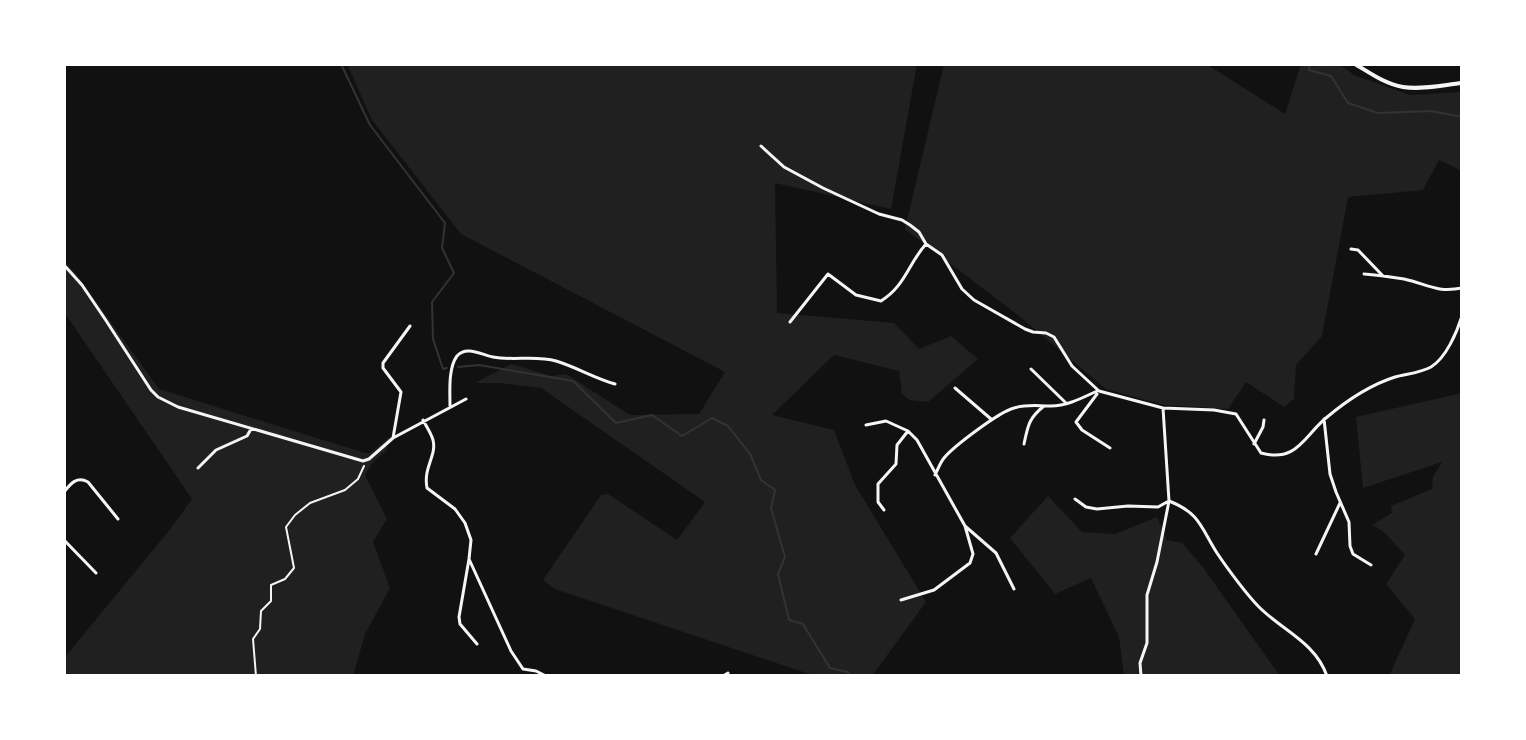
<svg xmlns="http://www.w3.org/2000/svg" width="1526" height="740" font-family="Signika,sans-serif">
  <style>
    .green { fill: #202020 }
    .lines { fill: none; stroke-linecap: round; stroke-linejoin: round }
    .stream { stroke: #333; stroke-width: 2 }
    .path { stroke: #f5f5f5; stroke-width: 2 }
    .minor { stroke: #f5f5f5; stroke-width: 3 }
    .secondary { stroke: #f5f5f5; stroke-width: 4 }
  </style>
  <rect width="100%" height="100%" fill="#111"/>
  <!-- green -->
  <path class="green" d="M 347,64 L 917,64 L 891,209 L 775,183 L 777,313 L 894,323 L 919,349 L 951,336 L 978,359 L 928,402 L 909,400 L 902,394 L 899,371 L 834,355 L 772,415 L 834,430 L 855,485 L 926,602 L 872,676 L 815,676 L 555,589 L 543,580 L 601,495 L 608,494 L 677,540 L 705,502 L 541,388 L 501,383 L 475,383 L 511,364 L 552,376 L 566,374 L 630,415 L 699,414 L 725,372 L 461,234 L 372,120 Z
    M 944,64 L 1206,64 L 1285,114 L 1301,64 L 1339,64 L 1354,75 L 1410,95 L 1462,92 L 1462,171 L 1439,160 L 1423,190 L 1348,197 L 1322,336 L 1296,365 L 1294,399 L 1284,407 L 1246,382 L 1228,409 L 1164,405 L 1106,389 L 1019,316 L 905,229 Z
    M 64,261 L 76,274 L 159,389 L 365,453 L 370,453 L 391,436 L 386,451 L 372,463 L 365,475 L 387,519 L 373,542 L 390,588 L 365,634 L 353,676 L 64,676 L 64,658 L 168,532 L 192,499 L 64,312 Z
    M 1462,393 L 1462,676 L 1389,676 L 1415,619 L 1386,584 L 1405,555 L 1384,532 L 1372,525 L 1392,513 L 1391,506 L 1432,489 L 1433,477 L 1442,462 L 1363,488 L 1356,417 Z
    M 1048,496 L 1082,532 L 1115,534 L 1157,517 L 1167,540 L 1182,543 L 1202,566 L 1280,676 L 1124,676 L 1119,637 L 1091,578 L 1055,594 L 1010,538 Z"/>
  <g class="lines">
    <!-- stream -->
    <path class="stream" d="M 341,64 L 370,125 L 445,223 L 442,248 L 454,273 L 432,302 L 433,339 L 443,369 L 447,368
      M 1310,64 L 1309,70 L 1331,76 L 1348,103 L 1378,113 L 1431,111 L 1462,117
      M 458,367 L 479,365 L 573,381 L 616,423 L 652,415 L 682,436 L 712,418 L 728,426 L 750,454 L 761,480 L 775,490 L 771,508 L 785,557 L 778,574 L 789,620 L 803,624 L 830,668 L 848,672 L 850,676"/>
    <!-- path -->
    <path class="path" d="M 256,676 L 253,639 L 260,629 L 261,611 L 271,601 L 271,585 L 285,579 L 294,568 L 286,527 L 295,515 L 310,503 L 345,490 L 358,479 L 364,466"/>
    <!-- minor -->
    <path class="minor" d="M 761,146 L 784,167 L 823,188 L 879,214 L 902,220 L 910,225 L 919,232 L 926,244 L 942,255 L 962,289 L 974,300 L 1025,329 L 1033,332 L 1046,333 L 1054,337 L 1072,366 L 1099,391 L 1163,408 L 1214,410 L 1236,414 L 1261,453 C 1297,463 1304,436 1326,418 C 1346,401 1370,385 1395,377 C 1406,374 1420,373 1431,367 C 1446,358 1457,332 1462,316
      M 1351,249 L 1358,250 L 1383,276
      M 64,265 L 82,285 L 105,319 L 151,390 L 158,397 L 178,407 L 363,461 L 369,459 L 393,438 L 466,399
      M 1364,274 C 1377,275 1391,277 1404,279 C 1427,284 1436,293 1462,288
      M 790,322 L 828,274 L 856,295 L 881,301 C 906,285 908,264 926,244
      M 1031,369 L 1066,403
      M 955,388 L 991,419
      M 1097,394 L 1076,422 L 1082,430 L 1110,448
      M 450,406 C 450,392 448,368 457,356 C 466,345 482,355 493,357 C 513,361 536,355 556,361 C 576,367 594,378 615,384
      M 1163,408 L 1169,501 C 1200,513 1201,528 1217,553 C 1227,568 1247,595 1259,607 C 1283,631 1315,642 1327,676
      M 1324,419 L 1330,474 L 1336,492 L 1349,522 L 1350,546 L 1353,554 L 1371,565
      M 423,420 C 426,426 431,433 433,440 C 437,456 423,467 427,488 L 455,509 L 465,523 L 471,540 L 469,559 L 511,651 L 523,669 L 536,671 L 546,676
      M 866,425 L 886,421 L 908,431 L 917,440 L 965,526 L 973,554 L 970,563 L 934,590 L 901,600
      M 393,438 L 401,392 L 383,368 L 383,363 L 410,326
      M 1024,444 C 1028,425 1029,418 1044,406
      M 1254,444 L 1263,427 L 1264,420
      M 198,468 L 216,450 L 247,436 L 251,429
      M 935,475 C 938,469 940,463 944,458 C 954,446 999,412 1014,408 C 1027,404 1037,406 1051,406 C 1067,406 1082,398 1097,391
      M 64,492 C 71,483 77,476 88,482 L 118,519
      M 1075,499 L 1086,507 L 1097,509 L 1128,506 L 1158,507 L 1167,502
      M 884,510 L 878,502 L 878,484 L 896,464 L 897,445 L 908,431
      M 965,526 L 996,553 L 1014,589
      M 64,540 L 96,573
      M 1316,554 L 1340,503
      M 469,559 L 459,617 L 460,624 L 477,644
      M 723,676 L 728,673
      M 1141,676 L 1140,663 L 1147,643 L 1147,595 L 1157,562 L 1169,501"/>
    <!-- secondary -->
    <path class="secondary" d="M 1355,64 C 1370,73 1385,84 1403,87 C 1422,90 1443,85 1462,83"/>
  </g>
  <!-- border -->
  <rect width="1526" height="740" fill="none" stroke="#ffffff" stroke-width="132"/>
</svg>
